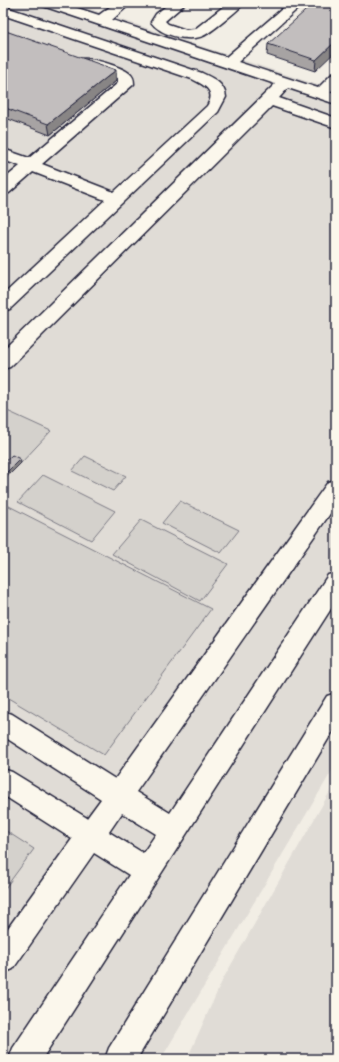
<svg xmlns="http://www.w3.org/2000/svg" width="339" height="1062" font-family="'Patrick Hand',sans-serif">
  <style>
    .built { fill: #e0dcd6 }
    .green { fill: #d4d1cc; stroke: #7b7a84 }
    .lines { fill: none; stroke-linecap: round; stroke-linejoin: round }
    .minor-casing { stroke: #22223b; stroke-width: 3 }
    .minor { fill: #fbf7ec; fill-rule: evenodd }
    .wall { fill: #a7a3a3; stroke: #22223b }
    .shaded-wall { fill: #888585; stroke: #22223b }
    .building { fill: #c2bebe; stroke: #22223b }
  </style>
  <rect width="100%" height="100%" fill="#f2eee5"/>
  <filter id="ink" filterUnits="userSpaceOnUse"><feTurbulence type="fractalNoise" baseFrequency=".025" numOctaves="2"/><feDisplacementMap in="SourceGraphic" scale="8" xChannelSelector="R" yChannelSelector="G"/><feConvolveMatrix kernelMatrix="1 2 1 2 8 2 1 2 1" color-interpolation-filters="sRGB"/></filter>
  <g filter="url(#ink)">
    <!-- built -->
    <path class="built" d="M 3,3 L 72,3 L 336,91 L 336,764 L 161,1059 L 3,1059 Z
      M 336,781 L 336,1059 L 187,1059 L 223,979 Z"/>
    <!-- green -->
    <path class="green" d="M 3,409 L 51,431 L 21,463 L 3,468 Z
      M 85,456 L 126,476 L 113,491 L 72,471 Z
      M 43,475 L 115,511 L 91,540 L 18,502 Z
      M 180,501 L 239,530 L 221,553 L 162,523 Z
      M 3,503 L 211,609 L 104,755 L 3,695 Z
      M 141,520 L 228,564 L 200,601 L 112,554 Z
      M 3,829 L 34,849 L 3,891 Z"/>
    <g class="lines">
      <defs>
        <path id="minor" d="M 41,3 L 62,3 L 99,15 L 115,3 L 131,3 L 112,20 L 226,57 L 289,3 L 304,3 L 238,62 L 318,88 L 331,75 L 336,73 L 336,87 L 330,92 L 336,94 L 336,104 L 288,88 L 279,98 L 336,118 L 336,128 L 272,106 L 10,367 L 3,369 L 3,350 L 275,84 L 43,6 Z
          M 170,3 L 186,3 L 165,21 L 168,24 L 186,30 L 195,29 L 228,3 L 244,3 C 240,9 209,34 203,36 C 187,42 160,35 151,22 L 156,14 Z
          M 3,6 L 202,73 C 213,78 225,84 226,97 L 218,112 L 10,309 L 3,311 L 3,295 L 105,200 L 33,172 L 9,193 L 3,194 L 3,180 L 20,166 L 3,160 L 3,149 L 29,158 L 118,83 L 118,78 L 82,65 L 80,62 L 82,59 C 90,57 122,67 129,73 C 133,76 134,79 134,84 L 42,164 L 114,192 L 207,106 C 217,91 204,85 192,79 L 3,15 Z
          M 336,480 L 336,505 L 136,792 L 170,813 L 328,575 L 336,573 L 336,601 L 42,1059 L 9,1059 L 13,1048 L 129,875 L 94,853 L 13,969 L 3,973 L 3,935 L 72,839 L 3,795 L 3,769 L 12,772 L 87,818 L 101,799 L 3,736 L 3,711 L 12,714 L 115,779 L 328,482 ZM 122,813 L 156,834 L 143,853 L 109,832 Z
          M 336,693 L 336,726 L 137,1059 L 105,1059 L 109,1048 L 327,696 Z"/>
      </defs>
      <!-- minor casing -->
      <use href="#minor" class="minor-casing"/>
      <!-- minor -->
      <use href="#minor" class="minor"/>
    </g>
    <!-- wall -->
    <path class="wall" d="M 336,3 L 315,71 L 267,55 L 268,44 Z
      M 3,30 L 116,81 L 50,135 L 3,117 Z"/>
    <!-- shaded-wall -->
    <path class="shaded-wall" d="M 336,41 L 336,51 L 315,71 L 316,60 Z
      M 116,70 L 116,81 L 50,135 L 48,124 Z
      M 20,459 L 21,463 L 3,481 L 3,476 Z"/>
    <!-- building -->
    <path class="building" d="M 314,3 L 336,3 L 336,41 L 316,60 L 268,44 Z
      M 3,30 L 116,70 L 48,124 L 3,107 Z
      M 12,455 L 20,459 L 3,476 L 3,463 Z"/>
  </g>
  <!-- margin -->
  <rect width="339" height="1062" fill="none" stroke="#fbf7ec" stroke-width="16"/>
  <rect x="8" y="8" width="323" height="1046" fill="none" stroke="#22223b" stroke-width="1.5" filter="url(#ink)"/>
</svg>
